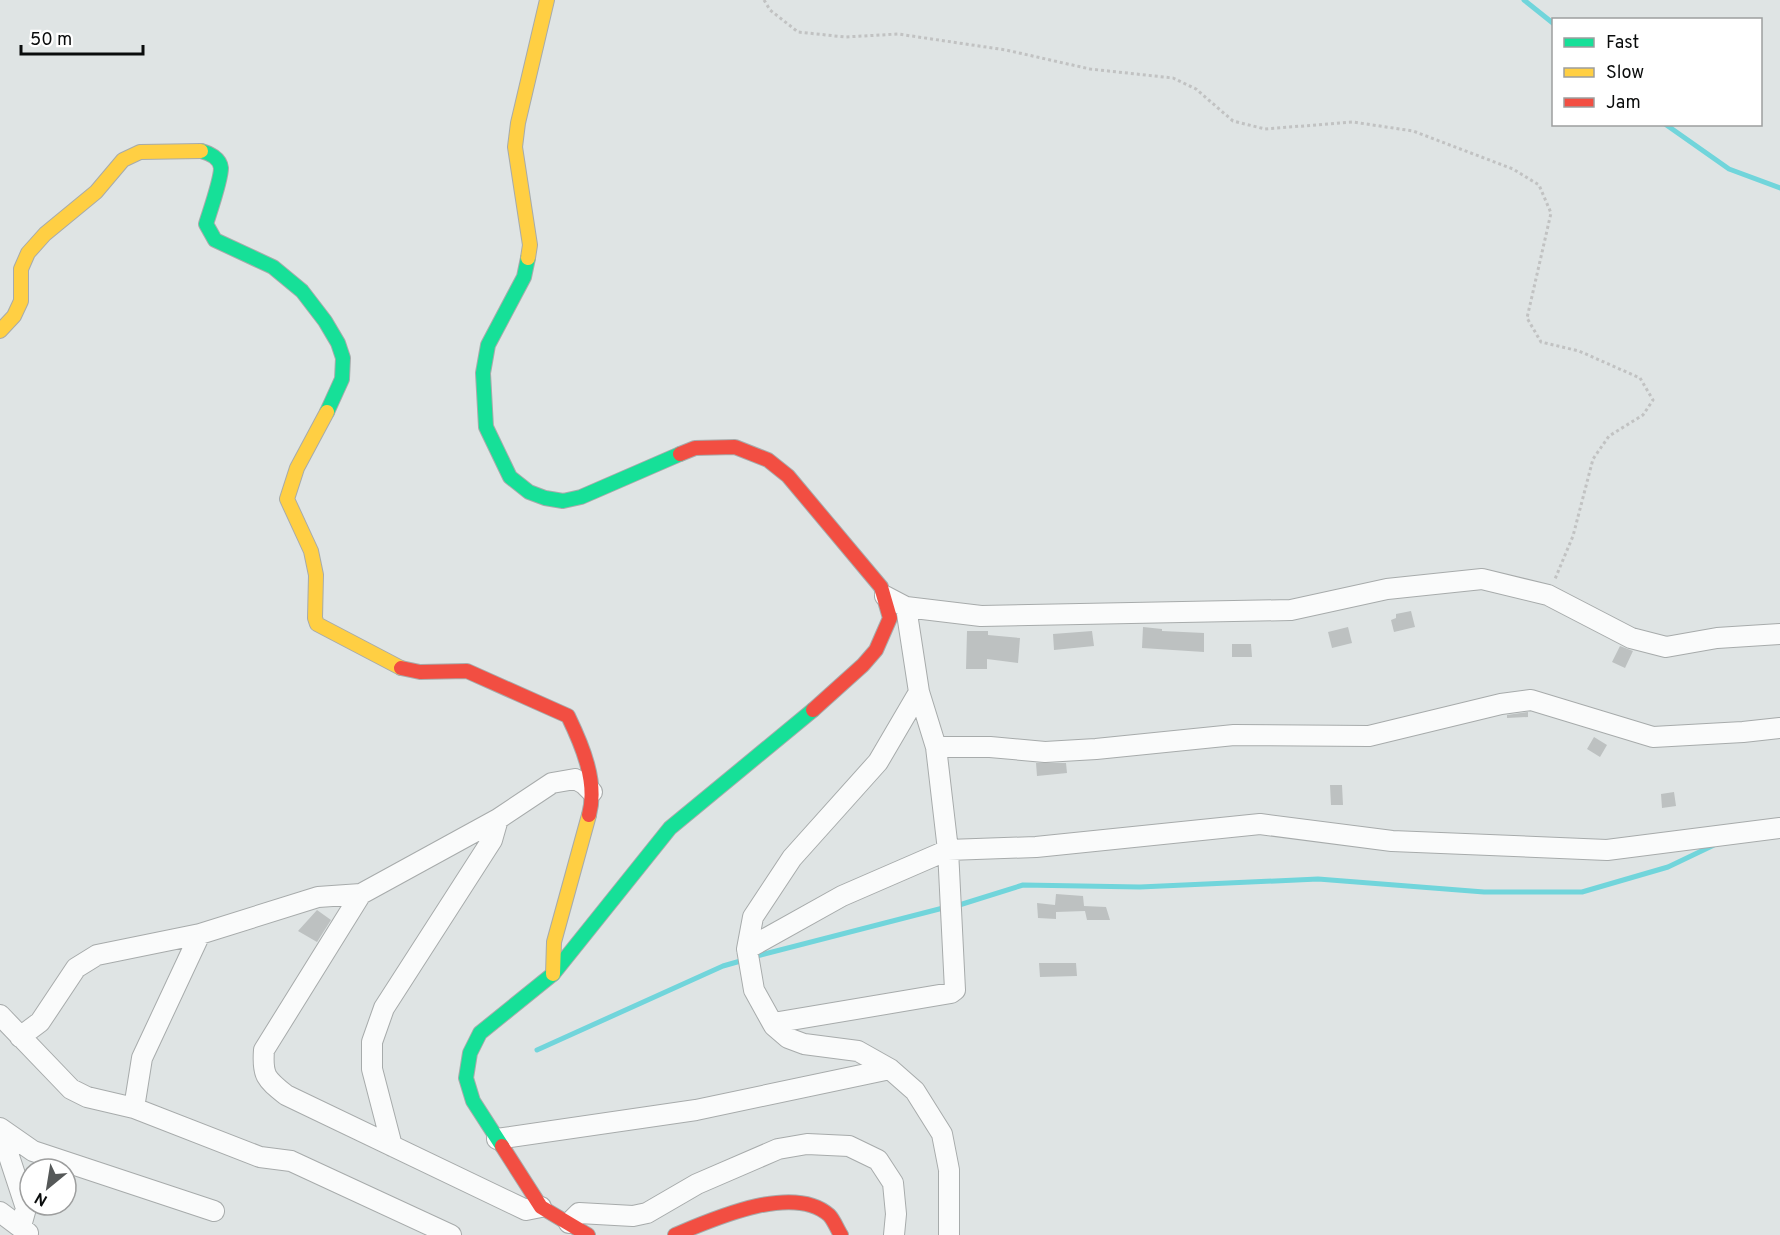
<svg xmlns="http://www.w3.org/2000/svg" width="1780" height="1235" font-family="Overpass,sans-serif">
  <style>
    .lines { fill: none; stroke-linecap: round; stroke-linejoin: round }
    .stream { stroke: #71d5db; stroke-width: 5 }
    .building { fill: #bdc1c1 }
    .street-casing { stroke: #a7abab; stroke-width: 22 }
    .fast-casing { stroke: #a7abab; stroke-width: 16 }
    .slow-casing { stroke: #a7abab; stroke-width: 16 }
    .jam-casing { stroke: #a7abab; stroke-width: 16 }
    .path { stroke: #c1c2c2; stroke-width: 3; stroke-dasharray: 3 3; stroke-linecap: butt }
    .street { stroke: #fafbfb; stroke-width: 20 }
    .fast { stroke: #16e098; stroke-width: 14 }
    .slow { stroke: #ffcf43; stroke-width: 14 }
    .jam { stroke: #f24e42; stroke-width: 14 }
  </style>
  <rect width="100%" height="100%" fill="#dfe4e4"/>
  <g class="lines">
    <!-- stream -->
    <path class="stream" d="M 1524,0 L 1554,24
      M 1665,124 L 1729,169 L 1780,188
      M 956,906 L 1023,885 L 1140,887 L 1318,879 L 1484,892 L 1582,892 L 1668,867 L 1714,845
      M 753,957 L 947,907
      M 537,1050 L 723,966 L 744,960"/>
  </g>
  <!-- building -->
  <path class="building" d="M 1411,611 L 1415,627 L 1394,632 L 1391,620 L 1396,618 L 1396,614 Z
    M 1143,627 L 1162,629 L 1162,631 L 1204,633 L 1204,652 L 1142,648 Z
    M 1348,627 L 1352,643 L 1332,648 L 1328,632 Z
    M 967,631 L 988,631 L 988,635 L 1020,638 L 1018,663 L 987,659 L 987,669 L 966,669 Z
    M 1092,631 L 1094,646 L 1054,650 L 1053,634 Z
    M 1232,644 L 1251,644 L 1252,657 L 1232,657 Z
    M 1620,646 L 1633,651 L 1625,668 L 1612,662 Z
    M 1528,712 L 1528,717 L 1507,718 L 1507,715 Z
    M 1594,737 L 1607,745 L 1600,757 L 1587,749 Z
    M 1036,763 L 1066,763 L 1067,773 L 1037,776 Z
    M 1330,785 L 1342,785 L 1343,805 L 1331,805 Z
    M 1674,792 L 1676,806 L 1662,808 L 1661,794 Z
    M 1056,894 L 1083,896 L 1084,906 L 1106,907 L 1110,920 L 1087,920 L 1085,911 L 1056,912 L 1056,919 L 1038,918 L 1037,903 L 1055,905 Z
    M 317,910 L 331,920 L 317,942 L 298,931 Z
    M 1039,963 L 1076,963 L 1077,976 L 1040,977 Z"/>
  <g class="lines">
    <defs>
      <path id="street" d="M 885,596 L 906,607 L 981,616 L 1291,610 L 1387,589 L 1482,579 L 1548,595 L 1631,638 L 1666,647 L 1717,638 L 1780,634
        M 919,692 L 878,762 L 792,858 L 753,917 L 747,949 L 754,990 L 774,1026 L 788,1038 L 804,1044 L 858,1051 L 890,1069 L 915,1091 L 942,1134 L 949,1170 L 949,1235
        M 936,747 L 990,747 L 1045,752 L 1096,749 L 1234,735 L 1369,736 L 1501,704 L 1531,700 L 1653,737 L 1743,732 L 1780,728
        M 361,894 L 264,1050 C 262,1076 266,1079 286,1095 L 526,1210 L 541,1207
        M 747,949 L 842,896 L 948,850 L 1036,847 L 1260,824 L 1392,841 L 1607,850 L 1780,828
        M 0,1015 L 71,1089 L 87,1097 L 134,1108 L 260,1157 L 291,1161 L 451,1235
        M 773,1023 L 951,993 L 955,990 L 948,850 L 936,747 L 919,692 L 906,607
        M 20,1037 L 40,1022 L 76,968 L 97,955 L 200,934 L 318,897 L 361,894 L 498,819 L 552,783 L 575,779 L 584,784 L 592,792
        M 134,1108 L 142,1058 L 200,934
        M 0,1128 L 33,1151 L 214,1211
        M 0,1129 L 26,1208 L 21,1226
        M 497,1139 L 696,1110 L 890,1069
        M 392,1146 L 372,1069 L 372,1042 L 384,1008 L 492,840 L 498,819
        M 0,1212 L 28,1233
        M 569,1223 L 579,1213 L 633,1216 L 647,1213 L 697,1184 L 778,1149 L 807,1144 L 849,1146 L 878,1160 L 893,1183 L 896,1214 L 894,1235"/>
      <path id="fast" d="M 201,151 C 209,153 220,158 221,168 C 221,180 210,211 206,224 L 215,240 L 273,267 L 302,291 L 325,321 L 338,343 L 343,358 L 342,379 L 327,412
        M 528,258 L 524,277 L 488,345 L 483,373 L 486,427 L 510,477 L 529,492 L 545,498 L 563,501 L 581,497 L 680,454
        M 502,1146 L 473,1101 L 466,1078 L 470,1053 L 480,1033 L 553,974 L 670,828 L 813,710"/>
      <path id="slow" d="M 528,258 L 530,245 L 515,147 L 518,123 L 547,0
        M 0,331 L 14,316 L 21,301 L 21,269 L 28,253 L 45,234 L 96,192 L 123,160 L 140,152 L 201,151
        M 327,412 L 297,468 L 287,499 L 311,551 L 316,575 L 315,618 L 317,624 L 401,668
        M 553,974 L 554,942 L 589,815"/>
      <path id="jam" d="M 680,454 L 695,448 L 735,447 L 768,460 L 788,476 L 881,587 L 890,618 L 876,650 L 863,665 L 813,710
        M 401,668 L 420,672 L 467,671 L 568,716 C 582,745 598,782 589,815
        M 502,1146 L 541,1207 L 588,1235
        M 675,1235 C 713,1219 793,1183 829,1215 C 834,1220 837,1229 841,1235"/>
    </defs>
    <!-- street casing -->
    <use href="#street" class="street-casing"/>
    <!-- fast casing -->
    <use href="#fast" class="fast-casing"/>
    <!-- slow casing -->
    <use href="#slow" class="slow-casing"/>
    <!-- jam casing -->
    <use href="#jam" class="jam-casing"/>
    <!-- path -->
    <path class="path" d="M 764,0 L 770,10 L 798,32 L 845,37 L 898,34 L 1006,50 L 1090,69 L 1173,78 L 1196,89 L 1233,121 L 1265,129 L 1353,122 L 1413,131 L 1513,169 L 1539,185 L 1551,213 L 1527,318 L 1541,342 L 1579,351 L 1640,378 L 1653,400 L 1643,415 L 1609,436 L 1593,459 L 1573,536 L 1555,579"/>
    <!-- street -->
    <use href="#street" class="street"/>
    <!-- fast -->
    <use href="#fast" class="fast"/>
    <!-- slow -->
    <use href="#slow" class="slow"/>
    <!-- jam -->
    <use href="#jam" class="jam"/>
  </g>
  <!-- legend -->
  <rect x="1552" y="18" width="210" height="108" fill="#ffffff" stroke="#9d9e9e" stroke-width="1.5"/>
  <rect x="1564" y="38" width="30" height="9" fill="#16e098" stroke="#9d9e9e" stroke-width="1.5"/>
  <text x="1606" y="48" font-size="18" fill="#0a0c0c">Fast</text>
  <rect x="1564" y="68" width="30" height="9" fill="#ffcf43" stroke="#9d9e9e" stroke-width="1.5"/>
  <text x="1606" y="78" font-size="18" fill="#0a0c0c">Slow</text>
  <rect x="1564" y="98" width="30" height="9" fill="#f24e42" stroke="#9d9e9e" stroke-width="1.5"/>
  <text x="1606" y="108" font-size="18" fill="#0a0c0c">Jam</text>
  <!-- north arrow -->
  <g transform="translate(48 1187) rotate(210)"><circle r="28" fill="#ffffff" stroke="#9d9e9e" stroke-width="1.5"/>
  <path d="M0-4.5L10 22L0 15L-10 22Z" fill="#555858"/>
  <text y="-9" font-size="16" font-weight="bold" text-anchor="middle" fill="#0a0c0c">N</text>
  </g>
  <!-- scale -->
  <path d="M21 45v9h122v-9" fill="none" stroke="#0a0c0c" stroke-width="3"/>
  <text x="30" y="45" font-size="18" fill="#0a0c0c" stroke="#ffffff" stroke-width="4.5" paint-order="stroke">50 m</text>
</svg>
